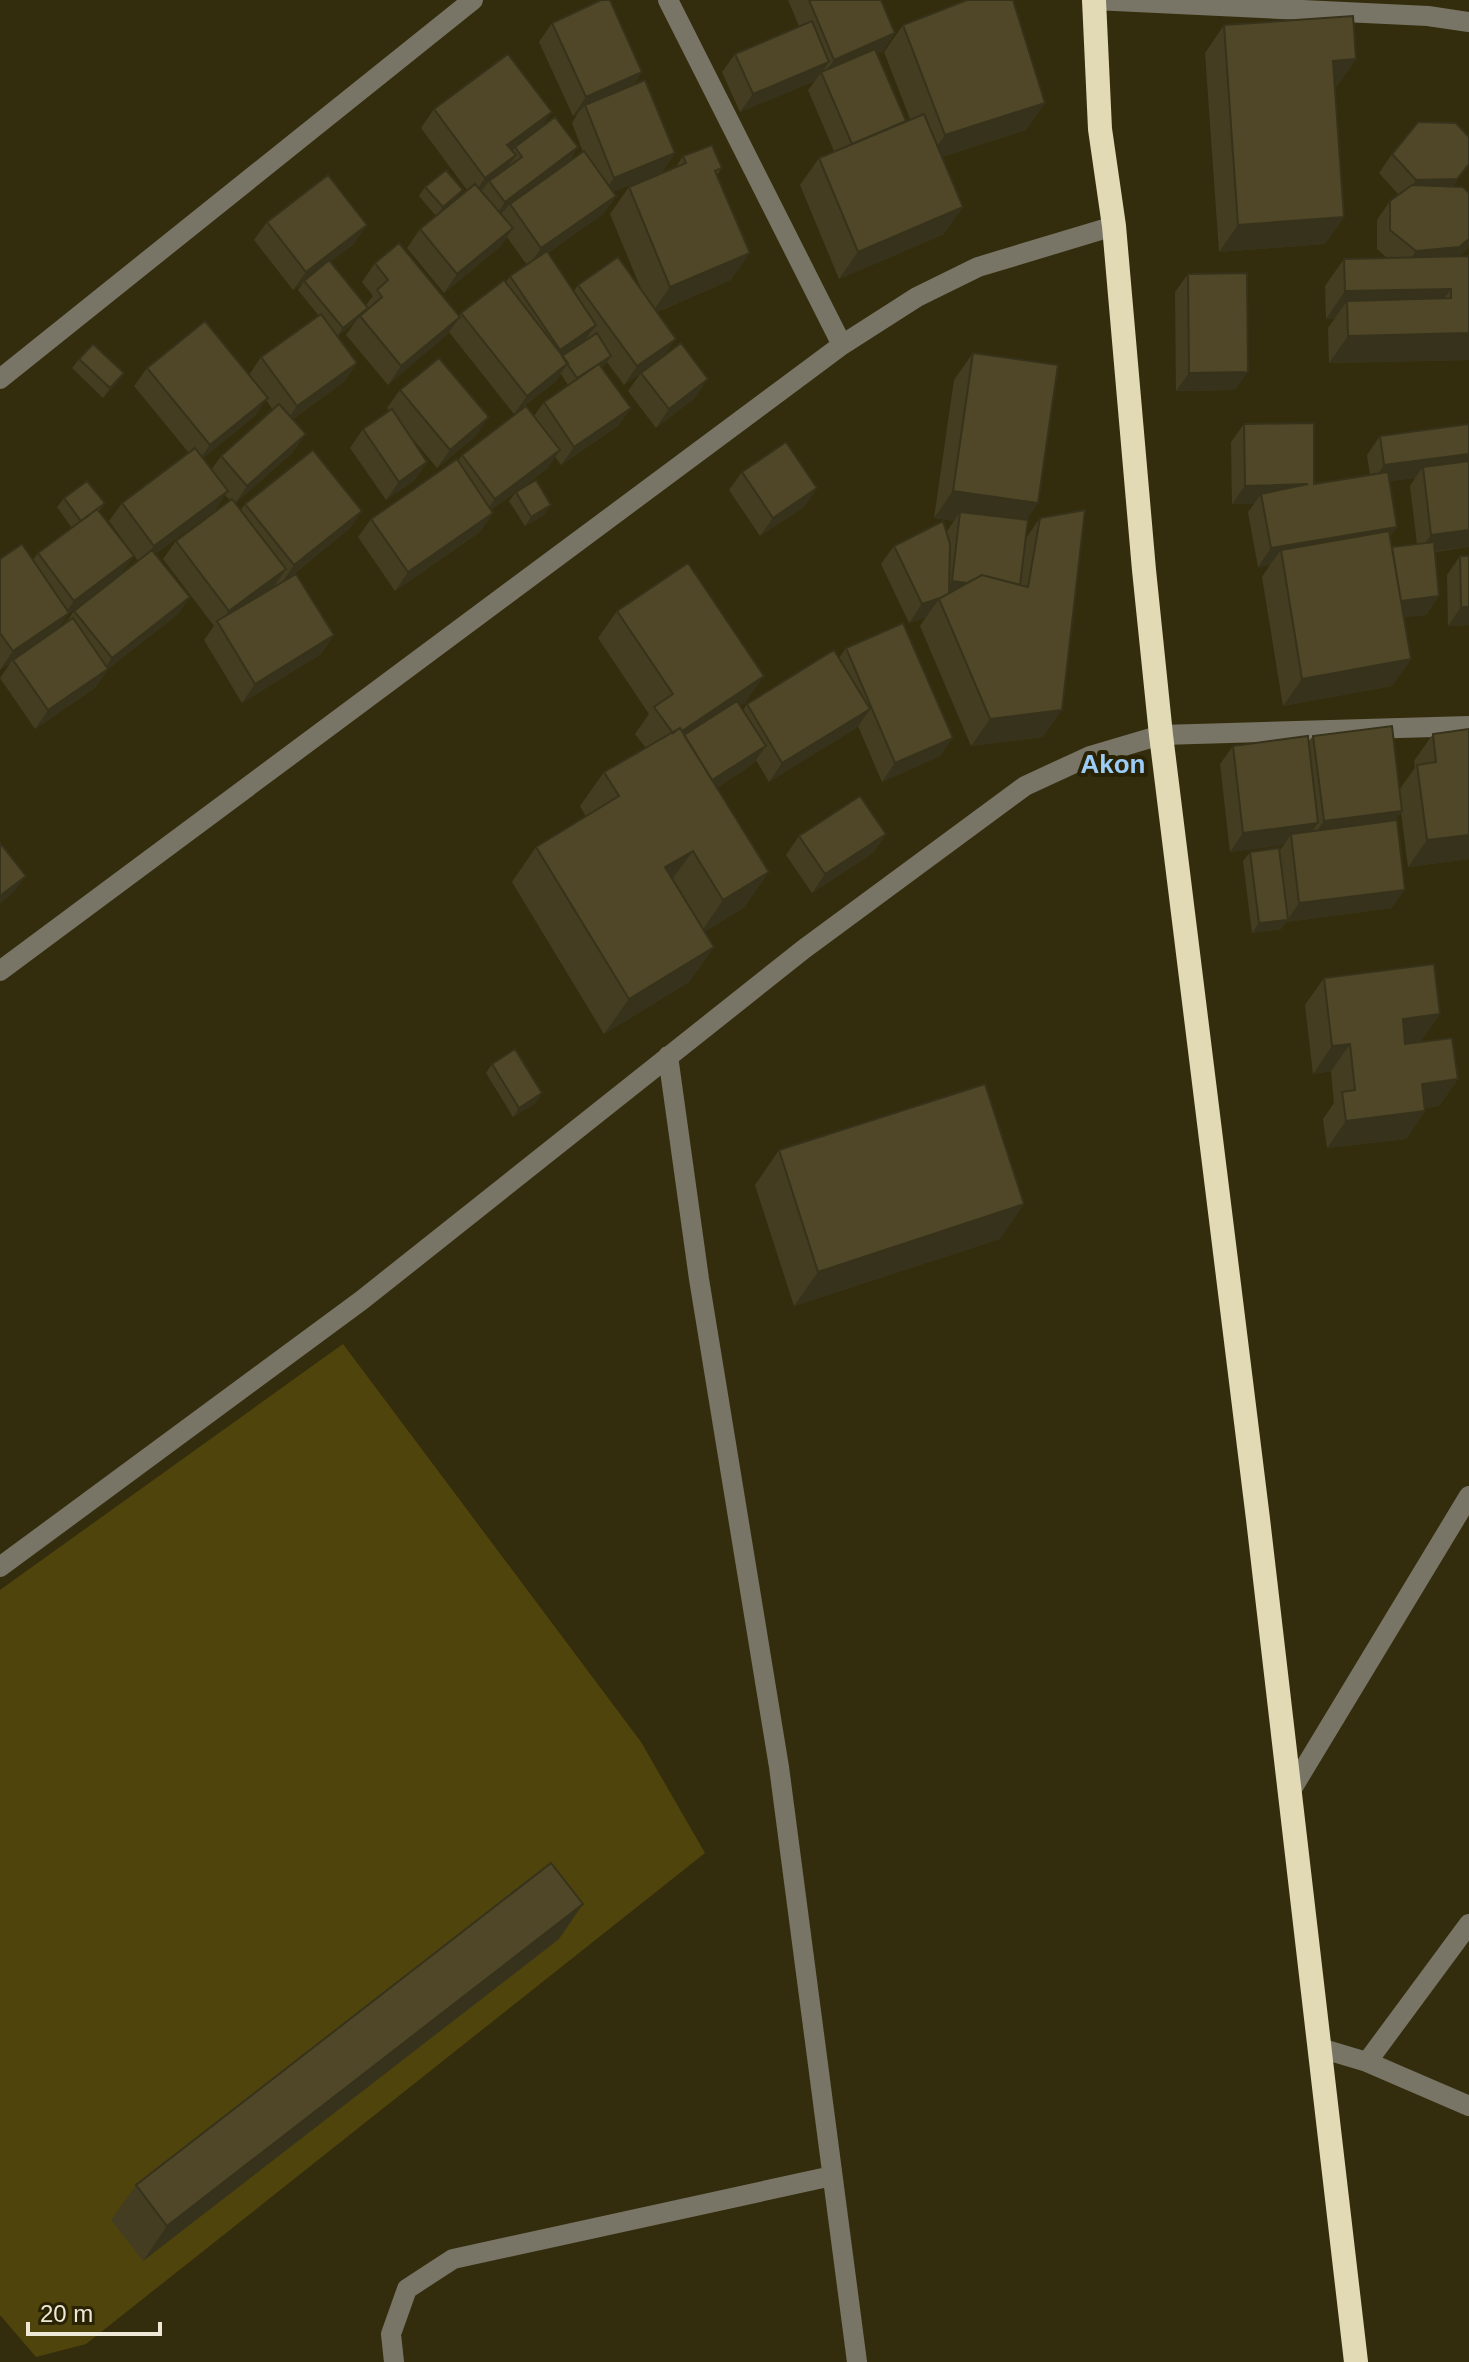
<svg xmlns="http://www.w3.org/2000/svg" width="1469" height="2362" font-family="Arial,sans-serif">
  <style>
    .green { fill: #50440d }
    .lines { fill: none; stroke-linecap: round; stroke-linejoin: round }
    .minor { stroke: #787566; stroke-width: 20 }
    .highway { stroke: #e2d9b5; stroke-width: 24 }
    .wall { fill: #443d22; fill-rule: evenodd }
    .shaded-wall { fill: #37321b }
    .building { fill: #4f4727; stroke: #37321b; stroke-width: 2 }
    .labels { text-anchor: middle; stroke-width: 8; stroke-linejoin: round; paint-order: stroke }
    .quarter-label { font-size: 26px; font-weight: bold; fill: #9ccdf9; stroke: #2a2303 }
  </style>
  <rect width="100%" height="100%" fill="#342d0d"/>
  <!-- green -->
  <path class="green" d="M 343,1344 L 641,1742 L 705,1853 L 86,2344 L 36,2357 L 0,2315 L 0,1590 Z"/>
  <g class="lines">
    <!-- minor -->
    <path class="minor" d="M 668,0 L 842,345
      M 1094,0 L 1428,16 L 1469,22
      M 0,379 L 473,0
      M 0,971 L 842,345 L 917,297 L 978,267 L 1114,226
      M 668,1056 L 699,1279 L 779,1767 L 857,2362
      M 0,1567 L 362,1300 L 804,949 L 1025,786 L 1090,756 L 1161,735 L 1469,726
      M 1290,1792 L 1469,1496
      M 1320,2048 L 1367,2062 L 1469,2106
      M 1367,2062 L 1469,1924
      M 394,2362 L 391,2334 L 407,2289 L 453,2259 L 832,2176"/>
    <!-- highway -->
    <path class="highway" d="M 1094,0 L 1100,129 L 1114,226 L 1144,570 L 1161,735 L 1258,1519 L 1356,2362"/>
  </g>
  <!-- wall -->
  <path class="wall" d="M 788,0 L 881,0 L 895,33 L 882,52 L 877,54 L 906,121 L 910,119 L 884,52 L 903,25 L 1045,103 L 1026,130 L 942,157 L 944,234 L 839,279 L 800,185 L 819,158 L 834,151 L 808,90 L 815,81 L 740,112 L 722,72 L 735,54 L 799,26 Z
    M 552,23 L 642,72 L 633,85 L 675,153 L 662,172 L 613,192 L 616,196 L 603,214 L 548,253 L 574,291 L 578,285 L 641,289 L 610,214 L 629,187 L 675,168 L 683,156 L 722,168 L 717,175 L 731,280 L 657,312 L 664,355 L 695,398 L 656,428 L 628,391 L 641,373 L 647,369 L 624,385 L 607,362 L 602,367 L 631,408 L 618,426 L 561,465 L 555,457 L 547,469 L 516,492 L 545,514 L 525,526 L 509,501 L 516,492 L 491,510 L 493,513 L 480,532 L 395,591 L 358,537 L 371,519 L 458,461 L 462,455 L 534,416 L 544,402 L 568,385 L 561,374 L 555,382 L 514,414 L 449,332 L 388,385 L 346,335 L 355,322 L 338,336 L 357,363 L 344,382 L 293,419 L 293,452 L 236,503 L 241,510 L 245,504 L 362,511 L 349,529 L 289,578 L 334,635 L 321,654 L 242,703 L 204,640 L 214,626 L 163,559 L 176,541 L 230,500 L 225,495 L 215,510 L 155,554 L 190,597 L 177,615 L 108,669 L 95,688 L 35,729 L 0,678 L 11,662 L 0,670 L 0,559 L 33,560 L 38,553 L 72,528 L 57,507 L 64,498 L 105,503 L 99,511 L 121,574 L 138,561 L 109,521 L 122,503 L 189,453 L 134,386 L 147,368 L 249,375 L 261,357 L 319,316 L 298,290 L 303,283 L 293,290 L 254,240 L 267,222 L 354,244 L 330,262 L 366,305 L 373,296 L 362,282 L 375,263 L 459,316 L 461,313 L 506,282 L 510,276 L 527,265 L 507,237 L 500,247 L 444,293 L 407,248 L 420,229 L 436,216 L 419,196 L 425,187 L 457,198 L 467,190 L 421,128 L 434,109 L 541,127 L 578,147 L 567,164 L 583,152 L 572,123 L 578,113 L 573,116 L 539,42 ZM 266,400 L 273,410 L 221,456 L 211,470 L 203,458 L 255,416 ZM 112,581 L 74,611 L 65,624 L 59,627 L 69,613 Z
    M 1224,25 L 1356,59 L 1337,86 L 1335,86 L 1344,217 L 1325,244 L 1219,252 L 1205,53 Z
    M 1469,137 L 1469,166 L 1453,186 L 1469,193 L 1469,246 L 1466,251 L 1459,256 L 1469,256 L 1469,360 L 1329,363 L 1328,328 L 1335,318 L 1326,319 L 1325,286 L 1344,259 L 1387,258 L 1377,249 L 1377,220 L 1390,201 L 1399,195 L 1379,173 L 1392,154 Z
    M 1188,274 L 1235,390 L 1176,391 L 1175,292 Z
    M 973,353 L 1038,503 L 1026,520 L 1026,538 L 1040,518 L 1043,737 L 971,746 L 920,626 L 926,617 L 909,623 L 881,564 L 894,546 L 947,534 L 947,531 L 954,521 L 934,518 L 954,380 Z
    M 79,359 L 118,382 L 103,398 L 72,368 Z
    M 400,390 L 476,436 L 437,468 L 407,432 L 427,462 L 414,481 L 386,500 L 350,448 L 363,429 L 390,411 L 387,408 Z
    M 1244,424 L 1314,484 L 1370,475 L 1367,455 L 1380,436 L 1469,424 L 1469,547 L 1435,552 L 1439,596 L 1426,615 L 1404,617 L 1411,659 L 1392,686 L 1283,706 L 1262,577 L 1270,565 L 1258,567 L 1248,512 L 1254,504 L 1232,504 L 1231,442 ZM 1415,478 L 1410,486 L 1417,544 L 1392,547 L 1390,537 L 1397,527 L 1389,481 Z
    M 742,472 L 817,488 L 804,507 L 760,536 L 729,490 Z
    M 1460,556 L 1469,625 L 1448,626 L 1447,575 Z
    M 617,611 L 745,703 L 740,706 L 743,710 L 747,704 L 839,658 L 846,648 L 940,756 L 882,782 L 858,726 L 769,782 L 756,760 L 753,764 L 717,788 L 745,907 L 704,932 L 714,947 L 689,982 L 604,1034 L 512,882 L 536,847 L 586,817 L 580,806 L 604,772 L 646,748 L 635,734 L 649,714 L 598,638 Z
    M 1433,734 L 1469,859 L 1408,867 L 1401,812 L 1395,820 L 1392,908 L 1286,922 L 1281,929 L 1252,933 L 1243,861 L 1250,852 L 1279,851 L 1284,845 L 1230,852 L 1220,764 L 1233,746 L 1308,742 L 1313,736 L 1399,790 L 1415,768 L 1414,761 Z
    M 886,834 L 873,853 L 812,893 L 786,855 L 799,836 Z
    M 1324,978 L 1440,1014 L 1421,1041 L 1405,1043 L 1458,1079 L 1439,1106 L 1425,1108 L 1425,1111 L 1406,1139 L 1327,1148 L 1323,1119 L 1334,1103 L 1331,1071 L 1313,1074 L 1305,1005 Z
    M 492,1064 L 536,1103 L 513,1117 L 486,1073 Z
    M 779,1150 L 1000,1239 L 794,1306 L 755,1185 Z
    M 559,1939 L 143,2261 L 111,2220 L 136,2185 Z"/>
  <!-- shaded-wall -->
  <path class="shaded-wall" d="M 895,33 L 882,52 L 824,77 L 823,75 L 834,60 Z
    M 1356,59 L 1337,86 L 1314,88 L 1333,61 Z
    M 829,62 L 815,81 L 740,112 L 753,94 Z
    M 642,72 L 629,90 L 585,105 L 578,113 L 573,116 L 586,97 Z
    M 1045,103 L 1026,130 L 926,162 L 945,135 Z
    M 552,112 L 539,131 L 515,147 L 513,150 L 494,164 L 507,145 Z
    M 578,147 L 565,166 L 510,204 L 504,211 L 492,221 L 505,202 Z
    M 675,153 L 662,172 L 601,197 L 614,178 Z
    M 516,155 L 503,174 L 489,181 L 484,188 L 472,197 L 485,178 Z
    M 1469,164 L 1469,166 L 1444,197 L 1403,199 L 1416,180 Z
    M 463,190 L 457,199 L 436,217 L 443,207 Z
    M 616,196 L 603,214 L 528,267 L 541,248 Z
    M 963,207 L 944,234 L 839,279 L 858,252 Z
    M 1344,217 L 1325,244 L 1219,252 L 1238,225 Z
    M 367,225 L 354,244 L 293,290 L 306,272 Z
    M 513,228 L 500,247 L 444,293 L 457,274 Z
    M 1469,239 L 1469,246 L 1466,251 L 1446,265 L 1408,263 L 1416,251 Z
    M 750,253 L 731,280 L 651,314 L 670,287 Z
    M 1451,289 L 1432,316 L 1347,301 L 1335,318 L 1326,319 L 1345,291 Z
    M 368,308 L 355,322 L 336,338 L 343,328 Z
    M 460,317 L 447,335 L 388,385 L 401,366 Z
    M 596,325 L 583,343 L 547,368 L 560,350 Z
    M 1469,333 L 1469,360 L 1329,363 L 1348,336 Z
    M 676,339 L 663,357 L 624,385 L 637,366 Z
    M 611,356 L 605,365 L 570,388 L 577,378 Z
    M 357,363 L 344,382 L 284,425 L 297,406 Z
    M 568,363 L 555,382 L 514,414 L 527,396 Z
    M 1248,372 L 1235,390 L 1176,391 L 1189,373 Z
    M 124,373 L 118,382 L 103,398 L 110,388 Z
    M 708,379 L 695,398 L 656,428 L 669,409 Z
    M 268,398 L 255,416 L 197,463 L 210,445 Z
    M 631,408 L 618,426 L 561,465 L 574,447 Z
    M 489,417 L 476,436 L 437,468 L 450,450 Z
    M 306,434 L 293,452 L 234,505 L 247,486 Z
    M 560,450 L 547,469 L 482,517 L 495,499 Z
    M 1469,454 L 1469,471 L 1423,467 L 1415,478 L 1371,484 L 1384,465 Z
    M 427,462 L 414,481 L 386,500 L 399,482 Z
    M 1308,484 L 1261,494 L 1254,504 L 1232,504 L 1245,486 Z
    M 817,488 L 804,507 L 760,536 L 773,518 Z
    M 228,491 L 215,510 L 141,564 L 154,546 Z
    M 953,491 L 1038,503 L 1019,530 L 960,512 L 954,521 L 934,518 Z
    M 551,505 L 545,514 L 525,526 L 531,517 Z
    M 362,511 L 349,529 L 281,584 L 294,565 Z
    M 493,513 L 480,532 L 395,591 L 408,572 Z
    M 1397,527 L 1384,545 L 1281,550 L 1270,565 L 1258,567 L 1271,548 Z
    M 1469,530 L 1469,547 L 1418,553 L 1431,535 Z
    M 134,556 L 121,575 L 67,615 L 69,613 L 56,632 L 13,660 L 11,662 L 0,670 L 13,651 L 62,618 L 74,601 Z
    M 286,569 L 273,588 L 219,626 L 229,611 Z
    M 952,581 L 1020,589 L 939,600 L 939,599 L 926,617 L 909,623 L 922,604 L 940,598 Z
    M 1439,596 L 1426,615 L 1385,620 L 1398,601 Z
    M 190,597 L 177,615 L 108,669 L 95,688 L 35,729 L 48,710 L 100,675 L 112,658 Z
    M 1461,607 L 1469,607 L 1469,625 L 1448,626 Z
    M 334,635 L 321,654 L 242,703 L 255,684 Z
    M 1411,659 L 1392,686 L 1283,706 L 1302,679 Z
    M 764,676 L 745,703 L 679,748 L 675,736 Z
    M 870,709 L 857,728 L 769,782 L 782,763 Z
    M 1062,710 L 1043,737 L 971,746 L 990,719 Z
    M 953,738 L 940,756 L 882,782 L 895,763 Z
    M 766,746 L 753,764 L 691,805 L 704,786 Z
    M 1402,811 L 1389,829 L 1311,839 L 1324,821 Z
    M 1318,823 L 1305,842 L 1291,834 L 1284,845 L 1230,852 L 1243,833 Z
    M 886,834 L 873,853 L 812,893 L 825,874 Z
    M 1469,835 L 1469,859 L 1408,867 L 1427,840 Z
    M 693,851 L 668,885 L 665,867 Z
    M 769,872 L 745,907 L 699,935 L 723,900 Z
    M 26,876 L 12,894 L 0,904 L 0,896 Z
    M 1405,890 L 1392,908 L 1286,922 L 1299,903 Z
    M 1288,920 L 1281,929 L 1252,933 L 1259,923 Z
    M 714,947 L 689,982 L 604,1034 L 629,999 Z
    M 1440,1014 L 1421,1041 L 1384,1046 L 1403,1019 Z
    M 1350,1044 L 1331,1071 L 1313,1074 L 1332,1046 Z
    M 1458,1079 L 1439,1106 L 1404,1111 L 1422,1084 Z
    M 542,1093 L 536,1103 L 513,1117 L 519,1108 Z
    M 1425,1111 L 1406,1139 L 1327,1148 L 1346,1121 Z
    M 1024,1204 L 1000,1239 L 794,1306 L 818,1272 Z
    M 583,1904 L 559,1939 L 143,2261 L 167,2226 Z"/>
  <!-- building -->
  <path class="building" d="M 601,0 L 610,0 L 642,72 L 586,97 L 552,23 Z
    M 809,0 L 881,0 L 895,33 L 834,60 Z
    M 967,0 L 1013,0 L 1045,103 L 945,135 L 903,25 Z
    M 1353,16 L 1356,59 L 1333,61 L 1344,217 L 1238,225 L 1224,25 Z
    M 812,21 L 829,62 L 753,94 L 735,54 Z
    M 875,49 L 906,121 L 852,144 L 821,72 Z
    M 508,54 L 552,112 L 507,145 L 516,155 L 485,178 L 434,109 Z
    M 645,80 L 675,153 L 614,178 L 585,105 Z
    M 924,114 L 963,207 L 858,252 L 819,158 Z
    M 555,117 L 578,147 L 505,202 L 489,181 L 522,157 L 515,147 Z
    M 1418,122 L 1456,123 L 1469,137 L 1469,164 L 1457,179 L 1416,180 L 1392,154 Z
    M 712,145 L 722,168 L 715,171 L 750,253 L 670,287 L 629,187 L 686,163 L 683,156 Z
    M 584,151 L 616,196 L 541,248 L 510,204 Z
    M 446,170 L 463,190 L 443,207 L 425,187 Z
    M 328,175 L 367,225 L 306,272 L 267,222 Z
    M 475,184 L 513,228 L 457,274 L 420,229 Z
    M 1412,185 L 1463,187 L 1469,193 L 1469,239 L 1459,247 L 1416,251 L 1390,230 L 1390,201 Z
    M 399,243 L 460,317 L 401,366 L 360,316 L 382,297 L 377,290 L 388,280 L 375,263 Z
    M 547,251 L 596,325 L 560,350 L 510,276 Z
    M 1469,256 L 1469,333 L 1348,336 L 1347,301 L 1451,298 L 1451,289 L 1345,291 L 1344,259 Z
    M 618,257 L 676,339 L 637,366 L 578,285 Z
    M 329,260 L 368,308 L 343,328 L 304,281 Z
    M 1247,273 L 1248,372 L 1189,373 L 1188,274 Z
    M 504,280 L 568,363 L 527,396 L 461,313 Z
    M 321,314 L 357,363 L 297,406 L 261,357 Z
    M 205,321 L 268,398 L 210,445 L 147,368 Z
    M 597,333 L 611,356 L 577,378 L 562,356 Z
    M 681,343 L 708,379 L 669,409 L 641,373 Z
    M 93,344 L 124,373 L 110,388 L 79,359 Z
    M 973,353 L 1058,365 L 1038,503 L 953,491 Z
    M 439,358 L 489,417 L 450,450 L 400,390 Z
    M 599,364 L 631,408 L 574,447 L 544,402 Z
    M 279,404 L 306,434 L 247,486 L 221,456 Z
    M 526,406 L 560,450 L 495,499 L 462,455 Z
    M 392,409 L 427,462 L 399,482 L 363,429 Z
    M 1314,423 L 1314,484 L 1388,472 L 1397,527 L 1271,548 L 1261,494 L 1308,484 L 1245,486 L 1244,424 Z
    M 1469,424 L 1469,454 L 1384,465 L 1380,436 Z
    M 786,442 L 817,488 L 773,518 L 742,472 Z
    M 195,448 L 228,491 L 154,546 L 122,503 Z
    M 313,450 L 362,511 L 294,565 L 245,504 Z
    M 457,459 L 493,513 L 408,572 L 371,519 Z
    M 1469,461 L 1469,530 L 1431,535 L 1423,467 Z
    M 536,480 L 551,505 L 531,517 L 516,492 Z
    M 87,481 L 105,503 L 81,521 L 64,498 Z
    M 232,499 L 286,569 L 229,611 L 176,541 Z
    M 97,509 L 134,556 L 74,601 L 38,553 Z
    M 1085,510 L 1062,710 L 990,719 L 939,599 L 982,575 L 1028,587 L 1040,518 Z
    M 960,512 L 1028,520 L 1020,585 L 982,575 L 967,583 L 952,581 Z
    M 943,521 L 950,544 L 949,593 L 940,598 L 922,604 L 894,546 Z
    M 1389,531 L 1411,659 L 1302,679 L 1281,550 Z
    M 1434,542 L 1439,596 L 1401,601 L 1392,547 Z
    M 22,544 L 69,613 L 13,651 L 0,633 L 0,559 Z
    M 152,550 L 190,597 L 112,658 L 74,611 Z
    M 1460,556 L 1469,556 L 1469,607 L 1461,607 Z
    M 688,563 L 764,676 L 682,731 L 680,728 L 673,733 L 654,707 L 673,694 L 617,611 Z
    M 296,574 L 334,635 L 255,684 L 217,621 Z
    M 73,618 L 108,669 L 48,710 L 13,660 Z
    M 903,623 L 953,738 L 895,763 L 846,648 Z
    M 834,650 L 870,709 L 782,763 L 747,704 Z
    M 737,701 L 766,746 L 712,780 L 684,735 Z
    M 1392,726 L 1402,811 L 1324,821 L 1313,736 Z
    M 680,728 L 769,872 L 723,900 L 693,851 L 665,867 L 714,947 L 629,999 L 536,847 L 619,796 L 604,772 Z
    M 1469,729 L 1469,835 L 1427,840 L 1417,765 L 1436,762 L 1433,734 Z
    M 1308,736 L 1318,823 L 1243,833 L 1233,746 Z
    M 860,796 L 886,834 L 825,874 L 799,836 Z
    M 1397,820 L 1405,890 L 1299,903 L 1291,834 Z
    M 0,843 L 26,876 L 0,896 Z
    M 1279,848 L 1288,920 L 1259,923 L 1250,852 Z
    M 1434,964 L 1440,1014 L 1403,1019 L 1405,1044 L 1452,1038 L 1458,1079 L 1422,1084 L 1425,1111 L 1346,1121 L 1342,1092 L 1355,1090 L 1350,1044 L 1332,1046 L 1324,978 Z
    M 515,1049 L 542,1093 L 519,1108 L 492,1064 Z
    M 985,1084 L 1024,1204 L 818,1272 L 779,1150 Z
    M 551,1863 L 583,1904 L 167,2226 L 136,2185 Z"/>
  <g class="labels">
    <!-- quarter labels -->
    <g class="quarter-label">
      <text x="1113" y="773">Akon</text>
    </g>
  </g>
  <!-- scale -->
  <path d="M28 2322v12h132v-12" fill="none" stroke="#eee9d7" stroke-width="4"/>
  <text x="40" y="2322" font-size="24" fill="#eee9d7" stroke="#2a2303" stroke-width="6" paint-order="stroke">20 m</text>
</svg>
